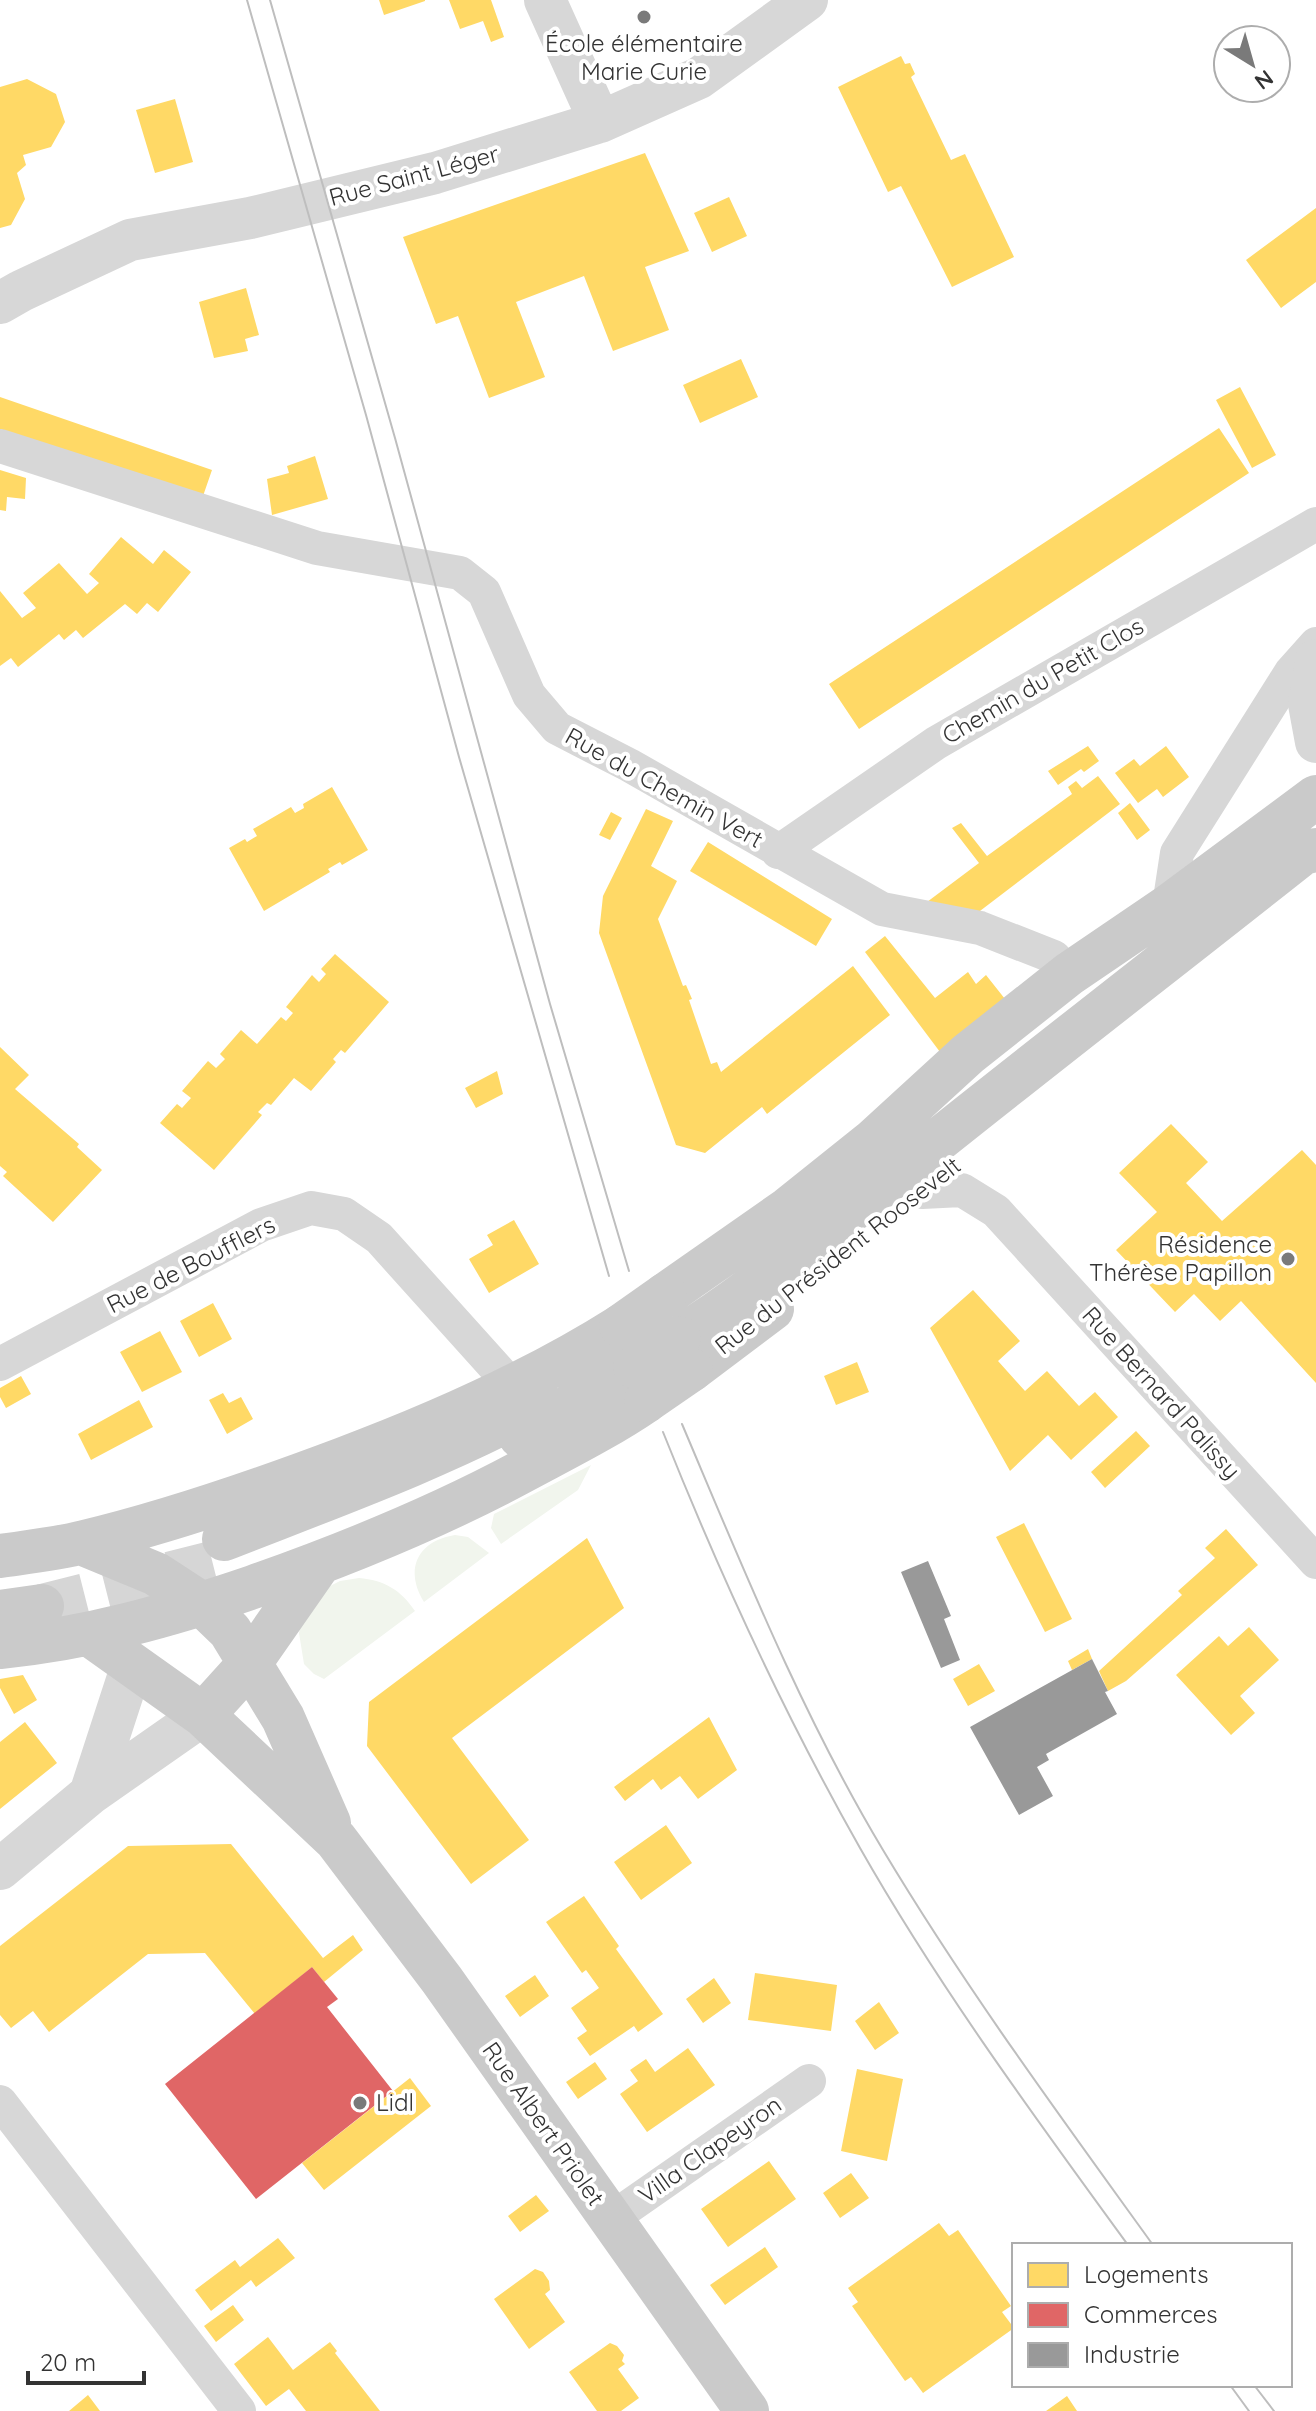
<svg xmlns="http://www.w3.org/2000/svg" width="1316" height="2411" font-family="Quicksand,sans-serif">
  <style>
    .green { fill: #f1f5ed }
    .homes { fill: #ffd966 }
    .shops { fill: #e06666 }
    .industry { fill: #999 }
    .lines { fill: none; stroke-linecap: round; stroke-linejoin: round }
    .primary-tunnel { stroke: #d6d6d6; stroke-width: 44; stroke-dasharray: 44 22; stroke-linecap: butt }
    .minor { stroke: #d7d7d7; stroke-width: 34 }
    .tertiary { stroke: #d7d7d7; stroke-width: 42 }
    .primary { stroke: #cacaca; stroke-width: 44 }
    .tram { stroke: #bebebe; stroke-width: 2 }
    .primary-bridge { stroke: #cacaca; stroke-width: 44 }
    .poi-dot { fill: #7a7a7a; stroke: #fff; stroke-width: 3 }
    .labels { text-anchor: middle; stroke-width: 8; stroke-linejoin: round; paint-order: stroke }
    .poi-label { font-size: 24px; fill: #333; stroke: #fff }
    .street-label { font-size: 24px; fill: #333; stroke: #fff }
  </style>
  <rect width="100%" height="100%" fill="#fff"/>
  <!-- green -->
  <path class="green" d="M 591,1465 L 578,1490 L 501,1544 L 491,1528 L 494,1514 Z
    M 455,1535 L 468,1537 L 489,1553 L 424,1602 C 404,1570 417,1541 455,1535 Z
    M 359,1578 C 384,1580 401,1590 415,1611 L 324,1679 L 314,1674 L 304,1664 L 299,1633 L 301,1622 L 328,1587 L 340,1581 Z"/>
  <!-- homes -->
  <path class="homes" d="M 379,0 L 425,0 L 425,1 L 384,15 Z
    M 449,0 L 491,0 L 504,37 L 491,42 L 483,21 L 460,29 Z
    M 901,56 L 905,64 L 910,63 L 915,74 L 911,77 L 951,160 L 965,154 L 1014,257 L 952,287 L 901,186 L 888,192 L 838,87 Z
    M 27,79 L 56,94 L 65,122 L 51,147 L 23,155 L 26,165 L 17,173 L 25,199 L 11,225 L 0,228 L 0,87 Z
    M 175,99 L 193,162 L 155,173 L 136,110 Z
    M 645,153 L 689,251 L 645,267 L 669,330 L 613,351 L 584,276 L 516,302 L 545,377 L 489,398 L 458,316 L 436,324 L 403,237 Z
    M 729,197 L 747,236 L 712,252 L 694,213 Z
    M 1316,208 L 1316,282 L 1281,308 L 1246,260 Z
    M 246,288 L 259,335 L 245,339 L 248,351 L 214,358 L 199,302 Z
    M 741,359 L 758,397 L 700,423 L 683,385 Z
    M 1240,387 L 1276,455 L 1252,468 L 1216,400 Z
    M 0,397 L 212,470 L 203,496 L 0,429 Z
    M 1219,428 L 1249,473 L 859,729 L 829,684 Z
    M 315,456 L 328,499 L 272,515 L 267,479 L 289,473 L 287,466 Z
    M 0,470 L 26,478 L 25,499 L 7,497 L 6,511 L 0,510 Z
    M 121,537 L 153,564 L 164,550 L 191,572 L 158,612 L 147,603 L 137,614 L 125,604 L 83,638 L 76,630 L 64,640 L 59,634 L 18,667 L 11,658 L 0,666 L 0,591 L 22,618 L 36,608 L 23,593 L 59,563 L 87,594 L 99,583 L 89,574 Z
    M 1088,746 L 1099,761 L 1084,772 L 1081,769 L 1058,785 L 1048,771 Z
    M 1166,746 L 1189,777 L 1163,797 L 1157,789 L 1138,803 L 1115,773 L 1134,759 L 1140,766 Z
    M 1098,776 L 1120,804 L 976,914 L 927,902 L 979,863 L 952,828 L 961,823 L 987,856 L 1072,794 L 1068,787 L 1076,781 L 1082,788 Z
    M 332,787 L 368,850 L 342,865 L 340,862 L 328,869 L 330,872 L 264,911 L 229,848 L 245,839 L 247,842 L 257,836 L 253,829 L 291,807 L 295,813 L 304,808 L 303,804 Z
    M 1130,803 L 1150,830 L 1137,840 L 1118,813 Z
    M 646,809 L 673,821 L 651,866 L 677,881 L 658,919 L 683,986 L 686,985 L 692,999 L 689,1000 L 711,1064 L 717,1062 L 721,1072 L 853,966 L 890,1015 L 767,1114 L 762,1107 L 705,1153 L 676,1145 L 599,933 L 603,896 Z
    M 611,812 L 622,818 L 610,840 L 599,835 Z
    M 708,842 L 832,919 L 816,946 L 690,871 Z
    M 885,936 L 935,998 L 968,972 L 976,984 L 986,975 L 1005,999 L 940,1052 L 865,952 Z
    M 335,954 L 389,1002 L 345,1053 L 341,1050 L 333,1059 L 336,1062 L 311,1091 L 294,1078 L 271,1105 L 267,1103 L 258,1112 L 262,1115 L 214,1170 L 160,1123 L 177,1104 L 182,1108 L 191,1098 L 182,1091 L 208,1061 L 216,1068 L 225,1059 L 220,1054 L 241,1030 L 257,1044 L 281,1017 L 286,1021 L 293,1013 L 286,1007 L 312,975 L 319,982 L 326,974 L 321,969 Z
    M 0,1047 L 29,1075 L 15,1089 L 79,1144 L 77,1147 L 102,1170 L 53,1222 L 3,1176 L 7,1172 L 0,1166 Z
    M 497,1071 L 503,1094 L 476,1108 L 465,1088 Z
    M 1171,1124 L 1208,1162 L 1186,1183 L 1222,1221 L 1302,1150 L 1316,1165 L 1316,1383 L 1241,1301 L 1220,1321 L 1194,1294 L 1175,1312 L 1116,1250 L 1157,1212 L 1119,1173 Z
    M 514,1220 L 539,1264 L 489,1293 L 469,1259 L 493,1245 L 487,1235 Z
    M 973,1290 L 1020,1341 L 998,1361 L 1025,1391 L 1047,1371 L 1079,1406 L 1095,1392 L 1118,1417 L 1071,1460 L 1048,1435 L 1010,1471 L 930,1328 Z
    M 213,1303 L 232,1339 L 199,1357 L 180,1321 Z
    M 160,1331 L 182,1372 L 142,1392 L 120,1352 Z
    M 857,1362 L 869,1392 L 836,1405 L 824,1376 Z
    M 21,1376 L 31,1394 L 6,1408 L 0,1397 L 0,1388 Z
    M 223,1393 L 229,1403 L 241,1397 L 253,1419 L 227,1434 L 209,1400 Z
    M 139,1400 L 153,1427 L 91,1460 L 78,1434 Z
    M 1136,1431 L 1150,1446 L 1105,1488 L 1091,1472 Z
    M 1024,1523 L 1072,1619 L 1045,1632 L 996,1537 Z
    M 1226,1529 L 1258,1565 L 1126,1681 L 1108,1691 L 1099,1671 L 1182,1595 L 1178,1591 L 1215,1558 L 1205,1548 Z
    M 587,1538 L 624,1608 L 452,1738 L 529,1840 L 471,1884 L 367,1746 L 369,1702 Z
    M 1249,1627 L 1279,1660 L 1240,1696 L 1255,1713 L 1231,1735 L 1176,1675 L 1219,1636 L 1228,1646 Z
    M 1088,1649 L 1092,1659 L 1072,1670 L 1068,1661 Z
    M 979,1664 L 995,1691 L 968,1706 L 953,1679 Z
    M 23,1675 L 37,1700 L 14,1714 L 0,1688 L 0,1679 Z
    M 709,1717 L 737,1770 L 698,1799 L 680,1776 L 661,1790 L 653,1779 L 625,1801 L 614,1787 Z
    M 25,1722 L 57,1763 L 0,1809 L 0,1742 Z
    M 666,1825 L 692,1863 L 641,1900 L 614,1862 Z
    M 231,1844 L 323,1958 L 353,1935 L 363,1950 L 324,1982 L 312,1967 L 255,2014 L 205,1953 L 148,1954 L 49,2032 L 33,2011 L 11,2028 L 0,2015 L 0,1946 L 128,1846 Z
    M 584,1896 L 619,1946 L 616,1949 L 663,2014 L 638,2032 L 634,2026 L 590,2056 L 577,2038 L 587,2031 L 571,2008 L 599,1988 L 586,1970 L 582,1973 L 546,1922 Z
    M 755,1973 L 837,1985 L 831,2031 L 748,2020 Z
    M 535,1975 L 549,1996 L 520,2017 L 505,1996 Z
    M 714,1978 L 731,2003 L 703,2023 L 686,1999 Z
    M 879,2002 L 899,2033 L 875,2050 L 855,2021 Z
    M 688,2048 L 715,2085 L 647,2132 L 620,2094 L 638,2081 L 630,2070 L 646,2059 L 655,2072 Z
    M 595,2062 L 607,2079 L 578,2099 L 566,2082 Z
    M 857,2069 L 903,2079 L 887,2161 L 841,2151 Z
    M 410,2078 L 431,2106 L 324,2190 L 302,2163 Z
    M 769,2161 L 796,2199 L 728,2247 L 701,2209 Z
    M 851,2173 L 869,2198 L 840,2218 L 823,2193 Z
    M 536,2195 L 549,2211 L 520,2232 L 508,2216 Z
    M 939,2223 L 949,2236 L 958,2230 L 1011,2306 L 1002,2312 L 1014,2328 L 923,2393 L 911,2377 L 905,2381 L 852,2306 L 858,2302 L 848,2288 Z
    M 278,2238 L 295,2258 L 256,2287 L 251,2280 L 211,2311 L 195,2290 L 235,2260 L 240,2267 Z
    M 765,2247 L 778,2267 L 725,2305 L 710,2285 Z
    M 535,2269 L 543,2272 L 549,2281 L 550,2290 L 545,2294 L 565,2322 L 529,2349 L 494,2299 Z
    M 233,2305 L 244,2320 L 216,2342 L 204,2326 Z
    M 268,2337 L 293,2370 L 330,2342 L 337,2351 L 335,2353 L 380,2411 L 306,2411 L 289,2389 L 266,2406 L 234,2364 Z
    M 610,2343 L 617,2346 L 624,2355 L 622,2361 L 625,2364 L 618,2369 L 639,2398 L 621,2411 L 597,2411 L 569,2372 Z
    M 88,2395 L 100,2411 L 69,2411 Z
    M 1067,2396 L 1077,2411 L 1046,2411 Z"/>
  <!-- shops -->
  <path class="shops" d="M 312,1967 L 338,1999 L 327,2007 L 393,2091 L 256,2199 L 165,2084 Z"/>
  <!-- industry -->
  <path class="industry" d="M 928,1561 L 951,1616 L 944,1619 L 960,1660 L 941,1668 L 901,1572 Z
    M 1092,1659 L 1108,1691 L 1105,1692 L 1117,1714 L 1046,1754 L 1049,1760 L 1037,1767 L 1053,1796 L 1019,1815 L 970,1727 Z"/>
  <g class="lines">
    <!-- primary-tunnel -->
    <path class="primary-tunnel" d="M 42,1606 L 232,1558"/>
    <!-- minor -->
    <path class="minor" d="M 0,446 L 317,548 L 460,573 L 484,592 L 529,695 L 557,728 L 629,765 L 882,909 L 980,928 L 1054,957 L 1069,974
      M 778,852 L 936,743 L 1316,524
      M 1169,906 L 1177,853 L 1291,672 L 1316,644
      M 922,1192 L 962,1190 L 996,1211 L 1316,1562
      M 0,1364 L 261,1225 L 311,1208 L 344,1214 L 379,1238 L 512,1386
      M 0,2102 L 239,2411
      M 611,2219 L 809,2081"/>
    <!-- tertiary -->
    <path class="tertiary" d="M 545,0 L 600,122
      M 0,303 L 21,291 L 130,240 L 250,218 L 435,173 L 600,122 L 699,78 L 807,0
      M 1316,660 L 1309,704 L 1316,742
      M 90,1794 L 132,1665
      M 0,1869 L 90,1794 L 203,1715"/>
    <!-- primary -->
    <path class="primary" d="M 665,1295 L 788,1209 L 873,1141 L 968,1054 L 1069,974 L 1169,906 L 1316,797
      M 679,1338 C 767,1282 845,1215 926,1150 C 1051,1050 1178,952 1303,853 L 1316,850
      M 691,1370 L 772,1309
      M 520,1436 L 635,1367
      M 224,1539 C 331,1497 440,1458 541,1403
      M 81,1543 L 156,1574 L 202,1604 L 230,1631 L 283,1718 L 329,1823
      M 0,1556 C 28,1552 56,1549 84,1542 C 172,1521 258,1491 343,1459 C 439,1423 534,1381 621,1326
      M 0,1612 L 42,1606
      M 89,1634 L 203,1715 L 336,1840 L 442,1980 L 747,2411
      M 0,1647 C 86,1639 171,1615 253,1587 C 347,1554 438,1517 525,1470 C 566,1448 608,1427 646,1401
      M 203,1715 L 250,1663 L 319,1564"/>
    <!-- tram -->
    <path class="tram" d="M 247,0 L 366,415 L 459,757 L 609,1276
      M 270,0 L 395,438 L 550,1004 L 629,1271
      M 682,1424 C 743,1568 802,1715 883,1850 C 965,1987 1060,2116 1153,2245
      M 663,1432 C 720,1575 784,1714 860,1848 C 939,1987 1034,2116 1128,2245
      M 1230,2385 L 1249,2411
      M 1254,2385 L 1274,2411"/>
    <!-- primary-bridge -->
    <path class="primary-bridge" d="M 621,1326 L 665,1295
      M 635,1367 L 679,1338
      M 646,1401 L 691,1370"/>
  </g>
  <!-- markers -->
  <g class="poi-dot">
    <circle cx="644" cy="17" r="8"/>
    <circle cx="1288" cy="1259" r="8"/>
    <circle cx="360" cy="2103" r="8"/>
  </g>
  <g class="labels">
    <!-- poi labels -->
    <g class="poi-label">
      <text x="644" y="52">École élémentaire<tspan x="644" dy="28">Marie Curie</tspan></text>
      <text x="1272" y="1253" text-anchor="end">Résidence<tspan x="1272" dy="28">Thérèse Papillon</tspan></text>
      <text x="376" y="2111" text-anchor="start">Lidl</text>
    </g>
    <!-- street labels -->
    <g class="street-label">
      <text transform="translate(414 176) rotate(-15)" y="8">Rue Saint Léger</text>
      <text transform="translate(1043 681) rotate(-30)" y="8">Chemin du Petit Clos</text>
      <text transform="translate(664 788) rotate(29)" y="8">Rue du Chemin Vert</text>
      <text transform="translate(838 1256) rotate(-38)" y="8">Rue du Président Roosevelt</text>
      <text transform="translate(191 1265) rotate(-27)" y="8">Rue de Boufflers</text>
      <text transform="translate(1161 1393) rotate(48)" y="8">Rue Bernard Palissy</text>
      <text transform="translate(543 2124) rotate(55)" y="8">Rue Albert Priolet</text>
      <text transform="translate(710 2150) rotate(-35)" y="8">Villa Clapeyron</text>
    </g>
  </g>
  <!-- legend -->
  <rect x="1012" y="2243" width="280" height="144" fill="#ffffff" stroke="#adadad" stroke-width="2"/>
  <rect x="1028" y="2263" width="40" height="24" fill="#ffd966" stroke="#adadad" stroke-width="2"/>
  <text x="1084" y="2283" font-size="24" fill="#333333">Logements</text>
  <rect x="1028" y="2303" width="40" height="24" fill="#e06666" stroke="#adadad" stroke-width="2"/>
  <text x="1084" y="2323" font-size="24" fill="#333333">Commerces</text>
  <rect x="1028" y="2343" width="40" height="24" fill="#999999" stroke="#adadad" stroke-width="2"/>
  <text x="1084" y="2363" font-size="24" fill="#333333">Industrie</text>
  <!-- north arrow -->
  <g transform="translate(1252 64) rotate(143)"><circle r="38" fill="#ffffff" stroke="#adadad" stroke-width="2"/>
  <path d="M0-6L14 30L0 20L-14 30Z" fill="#7a7a7a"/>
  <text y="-12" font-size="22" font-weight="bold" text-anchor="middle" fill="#333333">N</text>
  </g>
  <!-- scale -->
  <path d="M28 2371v12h116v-12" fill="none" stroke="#333333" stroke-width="4"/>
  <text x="40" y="2371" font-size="24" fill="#333333" stroke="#ffffff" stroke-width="6" paint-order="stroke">20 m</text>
</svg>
